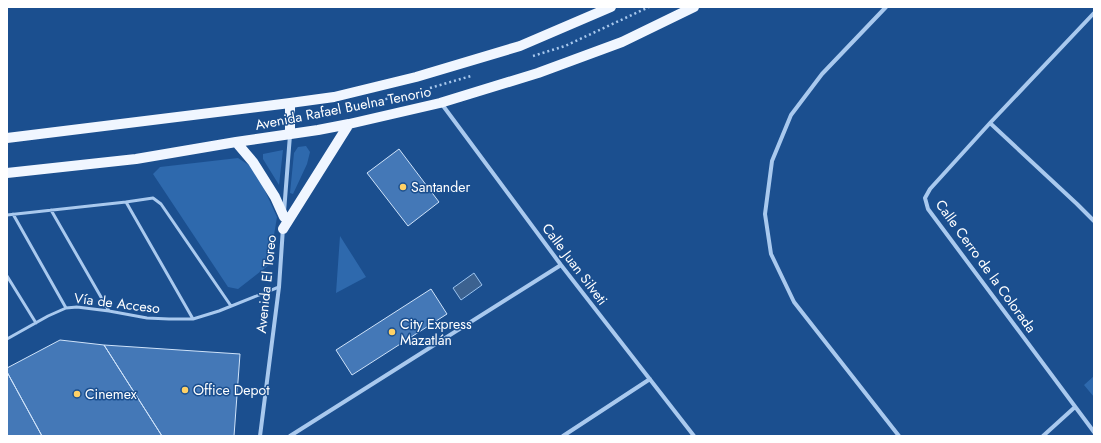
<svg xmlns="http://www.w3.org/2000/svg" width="1101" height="443" font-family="Jost,sans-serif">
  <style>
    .green { fill: #2e69ad }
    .water { fill: #3c6290; stroke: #9cc4f0 }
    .building { fill: #4478b7; stroke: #cfe3fa }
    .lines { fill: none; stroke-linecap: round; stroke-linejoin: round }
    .path { stroke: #a9c9ee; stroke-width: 2.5; stroke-dasharray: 2 3; stroke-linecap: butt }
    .lane { stroke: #a9c9ee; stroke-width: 3 }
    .street { stroke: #a9c9ee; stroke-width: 4 }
    .primary { stroke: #f0f6ff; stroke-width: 10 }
    .poi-dot { fill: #ffd166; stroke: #1b4f8f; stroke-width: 1.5 }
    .labels { text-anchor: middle; stroke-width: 3; stroke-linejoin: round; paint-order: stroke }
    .street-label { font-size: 14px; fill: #fff; stroke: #1b4f8f }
    .poi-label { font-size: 14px; fill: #fff; stroke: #1b4f8f; text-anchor: start }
  </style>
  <rect width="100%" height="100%" fill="#1b4f8f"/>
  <!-- green -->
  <path class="green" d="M 306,146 L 310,152 L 307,164 L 293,194 L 290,193 L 294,153 L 298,147 Z
    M 283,150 L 279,185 L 263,159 L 263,154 Z
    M 238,158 L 255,169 L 277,217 L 269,265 L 238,289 L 228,287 L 153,174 L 160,167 Z
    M 340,236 L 366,277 L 336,293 Z
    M 1094,376 L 1094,397 L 1084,385 Z"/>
  <!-- water -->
  <path class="water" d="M 474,273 L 482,285 L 461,300 L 453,288 Z"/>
  <!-- building -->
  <path class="building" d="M 399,149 L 439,202 L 408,226 L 367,173 Z
    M 431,289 L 447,314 L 352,375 L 336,350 Z
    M 60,340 L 104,345 L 162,436 L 42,436 L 7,372 L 7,368 Z
    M 104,345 L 240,354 L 234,436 L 162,436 Z
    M 7,372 L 31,416 L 42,436 L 7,436 Z"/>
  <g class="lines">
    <!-- path -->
    <path class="path" d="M 533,56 L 565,46 L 649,7
      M 430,88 L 471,76
      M 366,104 L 394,97"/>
    <!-- lane -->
    <path class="lane" d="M 51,210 L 109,311
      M 13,214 L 66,308
      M 7,215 L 126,202
      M 7,276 L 36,323
      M 193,319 L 126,202 L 153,198 L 161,204 L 231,306
      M 7,339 L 48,316 L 66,308 L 77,307 L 109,311 L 147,318 L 169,319 L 193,319 L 219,311 L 279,287"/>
    <!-- street -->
    <path class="street" d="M 886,7 L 822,74 L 791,115 L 772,161 L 765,214 L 771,254 L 794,302 L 899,436
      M 1094,13 L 990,123 L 930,189 L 925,198 L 928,209 L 1094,432
      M 441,103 L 561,265 L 694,436
      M 990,123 L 1077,204 L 1094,221
      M 284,212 L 290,135
      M 260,436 L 279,287 L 283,228
      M 290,436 L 561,265
      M 563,436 L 650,379
      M 1043,436 L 1075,407"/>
    <!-- primary -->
    <path class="primary" d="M 290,134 L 290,103
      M 7,138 L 290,103 L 334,97 L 416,77 L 520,46 L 611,7
      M 236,142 L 253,162 L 275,197 L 284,217
      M 7,173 L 136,159 L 236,142 L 318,130 L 349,124 L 440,103 L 538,73 L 622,42 L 694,7
      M 283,229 L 349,124"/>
  </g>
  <!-- markers -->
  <g class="poi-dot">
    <circle cx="403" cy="187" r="4"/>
    <circle cx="392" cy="332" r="4"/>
    <circle cx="185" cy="390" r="4"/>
    <circle cx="77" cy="394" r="4"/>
  </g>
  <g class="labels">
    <!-- street labels -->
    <g class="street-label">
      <text transform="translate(343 108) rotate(-11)" y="5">Avenida Rafael Buelna Tenorio</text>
      <text transform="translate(575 264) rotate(53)" y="5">Calle Juan Silveti</text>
      <text transform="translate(986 266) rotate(54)" y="5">Calle Cerro de la Colorada</text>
      <text transform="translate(266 284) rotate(-84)" y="5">Avenida El Toreo</text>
      <text transform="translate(117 303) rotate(7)" y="5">Vía de Acceso</text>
    </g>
    <!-- poi labels -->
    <g class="poi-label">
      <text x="411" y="192">Santander</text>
      <text x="400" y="329">City Express<tspan x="400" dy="16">Mazatlán</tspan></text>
      <text x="193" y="395">Office Depot</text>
      <text x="85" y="399">Cinemex</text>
    </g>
  </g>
  <!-- border -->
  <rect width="1101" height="443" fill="none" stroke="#ffffff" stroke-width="16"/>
</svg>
